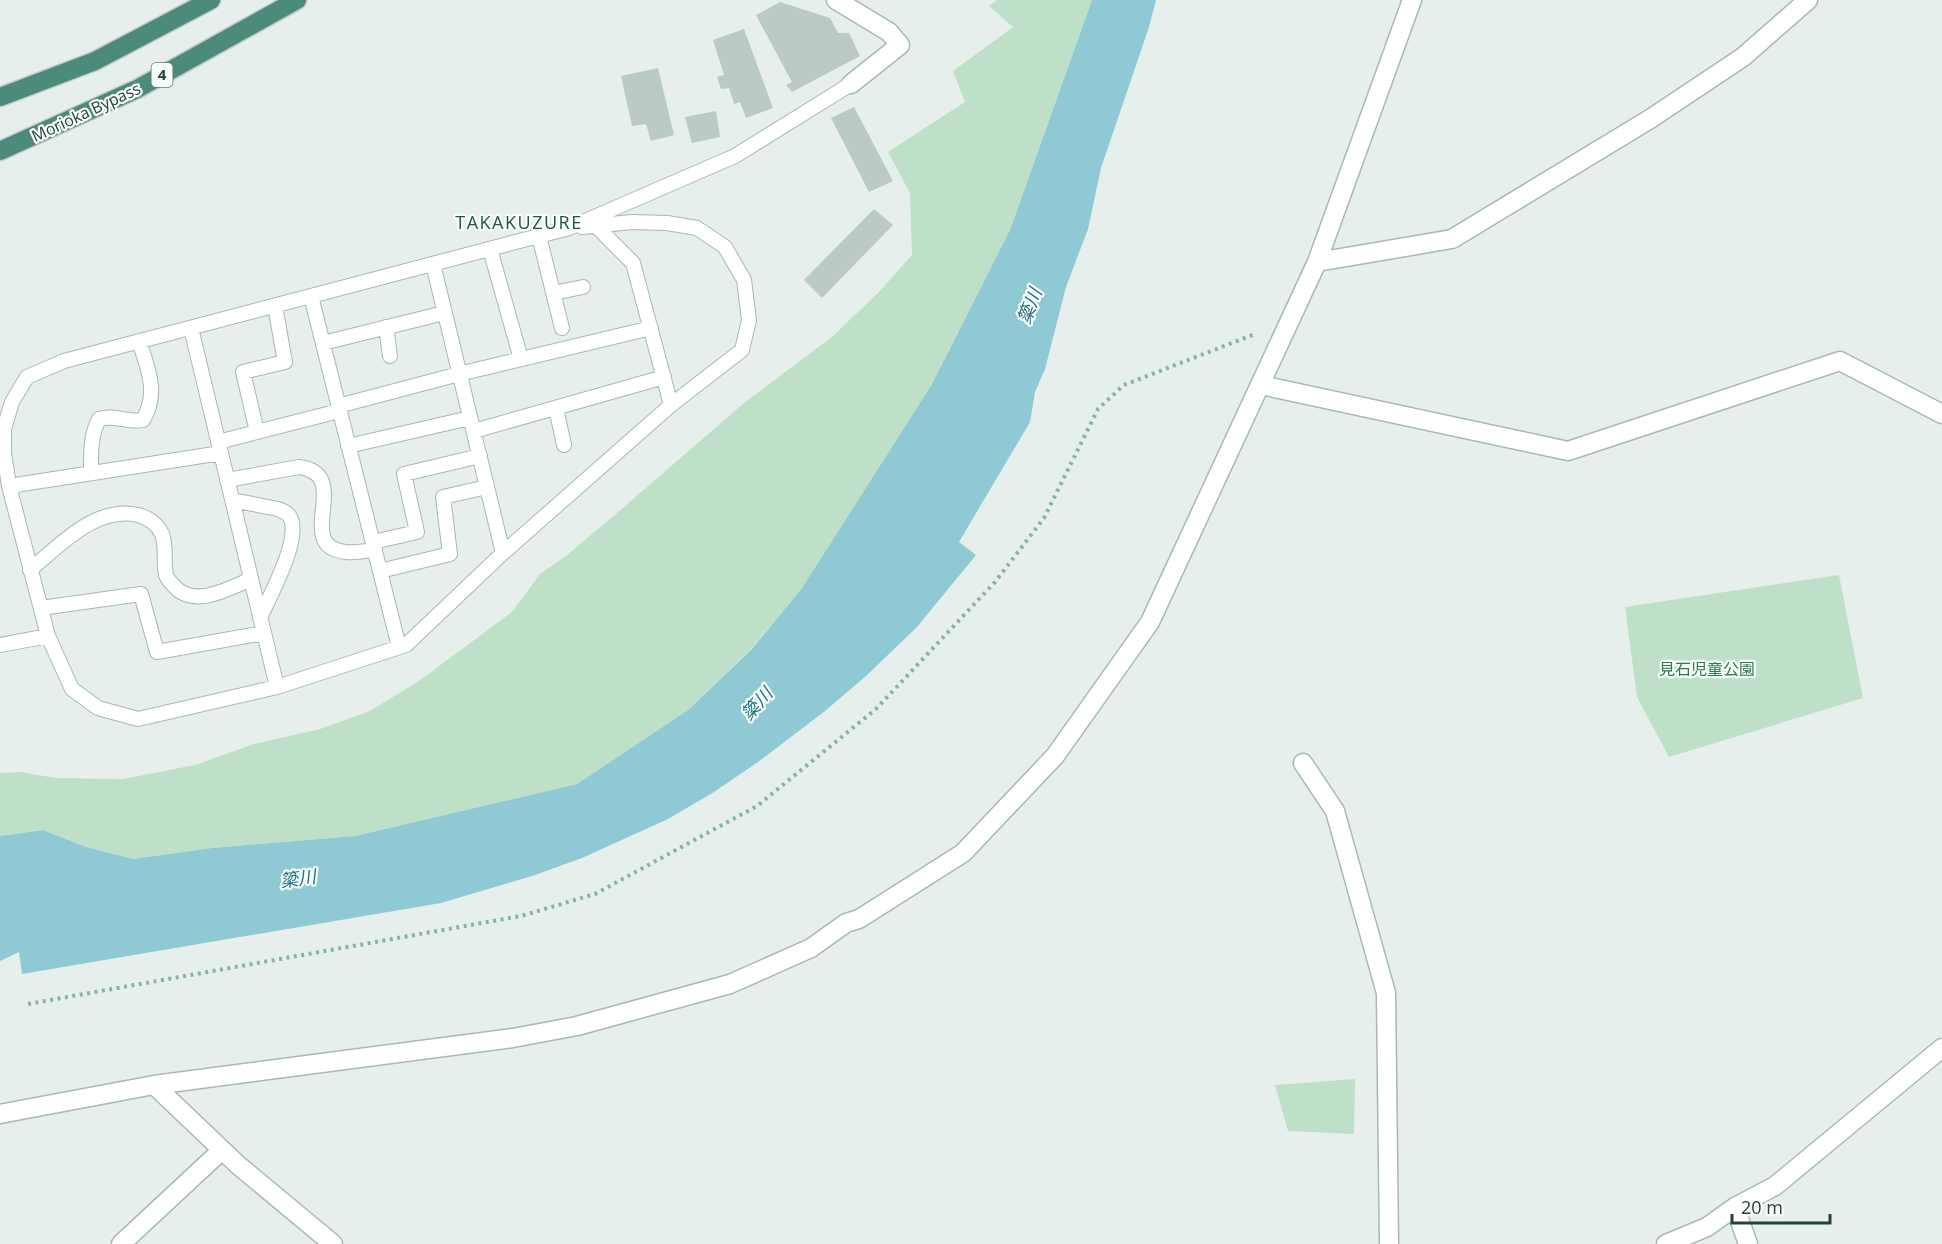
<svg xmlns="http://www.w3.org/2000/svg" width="1942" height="1244" font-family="'Open Sans','Noto Sans JP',sans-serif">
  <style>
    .green { fill: #bfe0c8 }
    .water { fill: #8ec9d4 }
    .building { fill: #bbcac4 }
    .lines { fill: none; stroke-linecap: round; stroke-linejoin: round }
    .service-casing { stroke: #a8b8b2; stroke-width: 16 }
    .minor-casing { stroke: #a8b8b2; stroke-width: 21 }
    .trunk-casing { stroke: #c2cac8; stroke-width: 21 }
    .path { stroke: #86b3a5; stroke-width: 4; stroke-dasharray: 3 4.5; stroke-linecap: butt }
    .service { stroke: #fff; stroke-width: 14 }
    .minor { stroke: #fff; stroke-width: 18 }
    .trunk { stroke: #4c8a7c; stroke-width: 18 }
    .labels { text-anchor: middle; stroke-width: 4.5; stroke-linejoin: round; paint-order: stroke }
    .shield { fill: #f7fbf9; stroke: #637a73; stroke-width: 1.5 }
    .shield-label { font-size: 15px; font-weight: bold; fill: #24423a }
    .street-label { font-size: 16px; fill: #24423a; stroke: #f7fbf9 }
    .park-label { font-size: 16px; fill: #2d7a4b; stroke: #f7fbf9 }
    .neighbourhood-label { font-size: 18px; letter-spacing: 1.5px; fill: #1f5548; stroke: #f7fbf9 }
    .water-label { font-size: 18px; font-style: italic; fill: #1c6f80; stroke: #f7fbf9 }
  </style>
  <rect width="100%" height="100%" fill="#e6efeb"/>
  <!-- green -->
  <path class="green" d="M 997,0 L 1092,0 L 1010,230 L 932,384 L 802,588 L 752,648 L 688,710 L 577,784 L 355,836 L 212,848 L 133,859 L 86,847 L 43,830 L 0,836 L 0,773 L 20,772 L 56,778 L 123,779 L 195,765 L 254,744 L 320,729 L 370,711 L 419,681 L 512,612 L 540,574 L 566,556 L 617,513 L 744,403 L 833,336 L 878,293 L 912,255 L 910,193 L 888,152 L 965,102 L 953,71 L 1013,27 L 989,6 Z
    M 1839,575 L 1863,698 L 1669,757 L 1637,697 L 1625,607 Z
    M 1355,1079 L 1354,1134 L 1288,1131 L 1275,1085 Z"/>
  <!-- water -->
  <path class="water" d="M 1092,0 L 1156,0 L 1149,27 L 1101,168 L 1088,229 L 1066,287 L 1045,369 L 1035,392 L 1030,422 L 959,542 L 976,555 L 917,627 L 866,676 L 825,711 L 758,762 L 714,792 L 668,819 L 582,858 L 532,876 L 441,903 L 22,974 L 19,952 L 0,961 L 0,836 L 43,830 L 86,847 L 133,859 L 212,848 L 355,836 L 577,784 L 688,710 L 752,649 L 802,588 L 932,384 L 1010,230 Z"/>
  <!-- building -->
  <path class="building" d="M 780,2 L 830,18 L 838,33 L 849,33 L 860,56 L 792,92 L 786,85 L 792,82 L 756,15 Z
    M 744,29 L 773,108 L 746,118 L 740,102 L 734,104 L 729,88 L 721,89 L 717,77 L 724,75 L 713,40 Z
    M 658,68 L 674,135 L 651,141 L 646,124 L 632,126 L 621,76 Z
    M 854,107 L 893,181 L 869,192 L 831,118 Z
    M 716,111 L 720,137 L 692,143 L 685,117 Z
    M 874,209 L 893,225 L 822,298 L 804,280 Z"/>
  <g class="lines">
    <defs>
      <path id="service" d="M 596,226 L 633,263 L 671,405
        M 539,236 L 562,328
        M 490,249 L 521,359
        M 433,264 L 503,553
        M 553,293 L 583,287
        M 311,296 L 399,647
        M 386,327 L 390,356
        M 191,328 L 277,687
        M 323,343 L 444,313
        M 338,406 L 459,374 L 651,328
        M 556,408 L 564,445
        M 474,431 L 664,377
        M 257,432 L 243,372 L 285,362 L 275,306
        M 218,442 L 339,411
        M 348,446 L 470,418
        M 91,473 C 91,454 90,436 99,419 C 115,414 127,423 143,420 C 159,393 148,369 139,341
        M 227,480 L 299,467 C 355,474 291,547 346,552 C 355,553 365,551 375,550
        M 9,486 L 221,453
        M 232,500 L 278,509 C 283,511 288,513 290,517 C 302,539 269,597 260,618
        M 373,542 L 417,532 L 404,474 L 480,456
        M 30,570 C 59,546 96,505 138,515 C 149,518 157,523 162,534 C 167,547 163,562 166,575 C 168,580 171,583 174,586 C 194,609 230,588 251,579
        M 380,571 L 450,554 L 443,497 L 487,487
        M 41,608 L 141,594 L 157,652 L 264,633
        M 48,636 L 72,689 L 98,708 L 138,719 L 277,687 L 406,645 L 503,553 L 671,405 L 742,350 L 749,320 L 744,280 L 725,247 L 697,228 L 667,223 L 632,222 L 582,227
        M 0,645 L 48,636 L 9,486 L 4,453 L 4,429 L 12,402 L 27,377 L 64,361 L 569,228 L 735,156 L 851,84"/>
      <path id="minor" d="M 836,0 L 889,32 L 900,45 L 851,84
        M 1317,262 L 1452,239 L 1650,119 L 1743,57 L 1808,0
        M 1261,385 L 1568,451 L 1840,361 L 1942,414
        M 1303,763 L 1335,811 L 1386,993 L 1389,1244
        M 154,1085 L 238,1165 L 333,1244
        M 0,1114 L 154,1085 L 513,1038 L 577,1026 L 730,984 L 811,948 L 846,923 L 859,919 L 963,853 L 1055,756 L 1150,622 L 1317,262 L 1412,0
        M 1735,1207 L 1748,1244
        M 121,1244 L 222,1150
        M 1666,1244 L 1707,1227 L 1735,1207 L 1775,1186 L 1942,1048"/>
      <path id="trunk" d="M 0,97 L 95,61 L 211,0
        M 0,151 L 137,89 L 297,0"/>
    </defs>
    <!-- service casing -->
    <use href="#service" class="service-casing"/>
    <!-- minor casing -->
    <use href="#minor" class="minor-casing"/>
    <!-- trunk casing -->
    <use href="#trunk" class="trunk-casing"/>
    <!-- path -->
    <path class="path" d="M 28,1004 L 521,916 L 595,894 L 757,806 L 876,709 L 995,582 L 1044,518 L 1098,409 L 1124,385 L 1255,334"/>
    <!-- service -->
    <use href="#service" class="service"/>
    <!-- minor -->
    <use href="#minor" class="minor"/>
    <!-- trunk -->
    <use href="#trunk" class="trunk"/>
  </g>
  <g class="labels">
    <!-- shield labels -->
    <rect class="shield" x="151.5" y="63" width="21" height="24" rx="4.5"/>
    <g class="shield-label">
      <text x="162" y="80">4</text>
    </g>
    <!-- street labels -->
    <g class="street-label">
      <text transform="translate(86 112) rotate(-25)" y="6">Morioka Bypass</text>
    </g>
    <!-- park labels -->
    <g class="park-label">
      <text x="1707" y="675">見石児童公園</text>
    </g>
    <!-- neighbourhood labels -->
    <g class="neighbourhood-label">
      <text x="519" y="229">TAKAKUZURE</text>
    </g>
    <!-- water labels -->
    <g class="water-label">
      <text transform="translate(1030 306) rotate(-69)" y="6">簗川</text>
      <text transform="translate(757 704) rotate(-48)" y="6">簗川</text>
      <text transform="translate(298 879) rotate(-8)" y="6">簗川</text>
    </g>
  </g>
  <!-- scale -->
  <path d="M1732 1214v9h98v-9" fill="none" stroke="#24423a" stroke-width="3"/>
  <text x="1741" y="1214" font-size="18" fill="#24423a" stroke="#f7fbf9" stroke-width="4.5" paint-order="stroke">20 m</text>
</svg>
